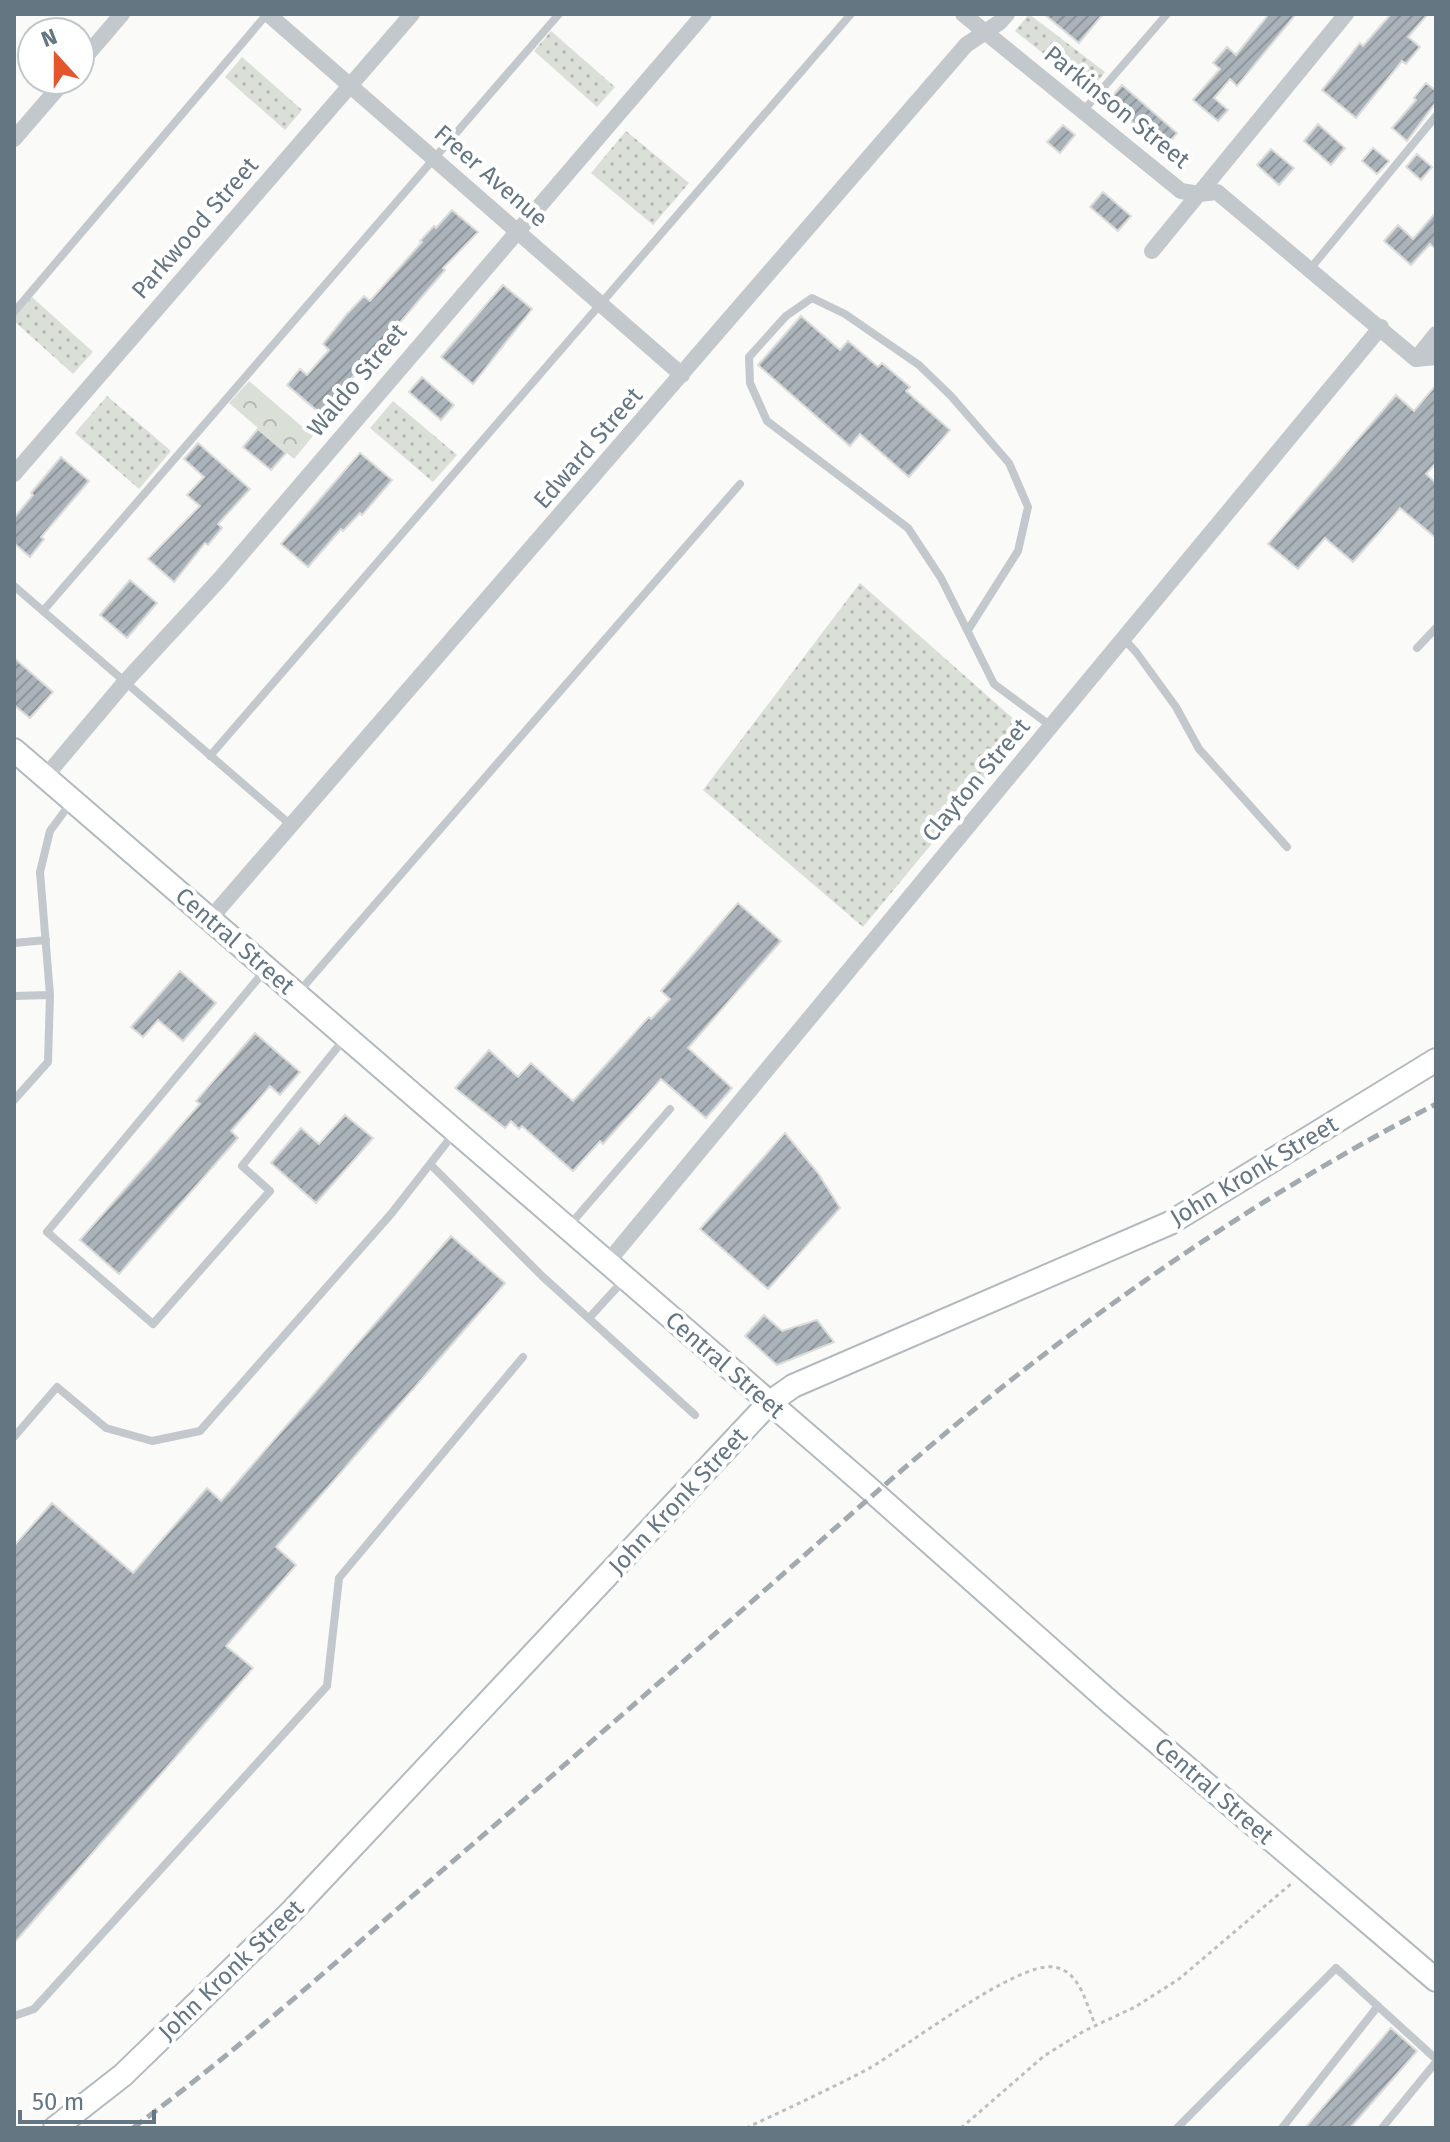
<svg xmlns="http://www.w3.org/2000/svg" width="1450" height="2142" font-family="'Fira Sans',sans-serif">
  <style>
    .grass { fill: url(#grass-dots) }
    .forest { fill: url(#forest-crowns) }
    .building { fill: url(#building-hatch); stroke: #dcdcda; stroke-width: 2 }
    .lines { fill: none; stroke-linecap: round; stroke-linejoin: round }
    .secondary-casing { stroke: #b3babf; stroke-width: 26 }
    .path { stroke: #bbbfc2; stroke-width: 3; stroke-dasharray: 4 4; stroke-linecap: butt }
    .lane { stroke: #c3c8cc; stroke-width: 8 }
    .street { stroke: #c3c8cc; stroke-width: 16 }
    .secondary { stroke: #fff; stroke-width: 22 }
    .rail { stroke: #a2aab0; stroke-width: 5; stroke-dasharray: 12 6; stroke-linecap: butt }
    .labels { text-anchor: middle; stroke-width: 8; stroke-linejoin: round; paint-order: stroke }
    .street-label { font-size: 24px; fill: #657683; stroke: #fff }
  </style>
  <defs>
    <pattern id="grass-dots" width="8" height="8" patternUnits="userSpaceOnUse" patternTransform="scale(2)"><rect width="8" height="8" fill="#dadfd7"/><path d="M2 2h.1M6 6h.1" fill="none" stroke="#b4b9b4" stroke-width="1.8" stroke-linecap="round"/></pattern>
    <pattern id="forest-crowns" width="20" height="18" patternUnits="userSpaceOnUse" patternTransform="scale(2)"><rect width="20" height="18" fill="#dadfd7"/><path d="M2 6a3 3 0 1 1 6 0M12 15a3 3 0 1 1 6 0" fill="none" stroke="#b4b9b4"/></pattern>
    <pattern id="building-hatch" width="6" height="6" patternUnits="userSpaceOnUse" patternTransform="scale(2)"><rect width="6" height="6" fill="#aab3b9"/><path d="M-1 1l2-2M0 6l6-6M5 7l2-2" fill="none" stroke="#8e969c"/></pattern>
  </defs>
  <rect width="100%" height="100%" fill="#fafaf8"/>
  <!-- grass -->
  <path class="grass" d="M 1029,14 L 1105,72 L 1090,91 L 1015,31 Z
    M 551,31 L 615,87 L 597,107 L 534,51 Z
    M 242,57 L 302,110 L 285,130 L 225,77 Z
    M 626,131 L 689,183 L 653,225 L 591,173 Z
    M 32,297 L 93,352 L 73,374 L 14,321 L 14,317 Z
    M 107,396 L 171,451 L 139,489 L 75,433 Z
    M 393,401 L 457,455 L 433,482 L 370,428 Z
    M 860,583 L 1026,730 L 863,927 L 703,790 Z"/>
  <!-- forest -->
  <path class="forest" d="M 249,381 L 313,436 L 294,459 L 229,403 Z"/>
  <!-- building -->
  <path class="building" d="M 1044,14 L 1103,14 L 1079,43 Z
    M 1269,14 L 1296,14 L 1237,86 L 1230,79 L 1214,98 L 1228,110 L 1218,121 L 1193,100 L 1220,69 L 1213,63 L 1227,47 L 1236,55 Z
    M 1391,14 L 1428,14 L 1408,37 L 1420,47 L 1406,64 L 1402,61 L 1356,118 L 1322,90 L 1360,43 L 1363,46 Z
    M 1426,83 L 1436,91 L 1436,102 L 1407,141 L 1392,128 L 1416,100 L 1414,98 Z
    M 1122,85 L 1177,133 L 1163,149 L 1108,101 Z
    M 1318,124 L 1345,148 L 1331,165 L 1304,141 Z
    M 1063,125 L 1075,135 L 1060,153 L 1047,142 Z
    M 1373,148 L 1389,161 L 1377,174 L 1362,161 Z
    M 1271,149 L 1294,168 L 1279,185 L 1257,165 Z
    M 1417,154 L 1432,167 L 1421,180 L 1406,167 Z
    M 1103,192 L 1131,216 L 1118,231 L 1090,207 Z
    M 452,210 L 478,232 L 443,268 L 445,270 L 321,414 L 287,385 L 300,369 L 307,375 L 329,350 L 323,344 L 347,314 L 364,296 L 370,301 L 422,242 L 420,241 L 434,226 L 436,228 Z
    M 1436,212 L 1436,249 L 1430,244 L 1411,265 L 1384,241 L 1398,225 L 1413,239 Z
    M 503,285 L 532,309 L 473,384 L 441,357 Z
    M 801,316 L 840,350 L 848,341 L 878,367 L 882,363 L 910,387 L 906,391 L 950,430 L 909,477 L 860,434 L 850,446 L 758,365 Z
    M 422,377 L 454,405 L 441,420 L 409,392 Z
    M 1436,385 L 1436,463 L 1426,474 L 1436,483 L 1436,538 L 1400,508 L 1353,562 L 1325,538 L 1298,569 L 1268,544 L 1396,395 L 1414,411 Z
    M 258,429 L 286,453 L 271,470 L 243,447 Z
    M 198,443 L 250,489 L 218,524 L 222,528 L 208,545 L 205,543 L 174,582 L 148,559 L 200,506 L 187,495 L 204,477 L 184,459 Z
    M 360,453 L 392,480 L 362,515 L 360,513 L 343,531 L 341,529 L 308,567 L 281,544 Z
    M 61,457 L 89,481 L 41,537 L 44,539 L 30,557 L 14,543 L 14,518 L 33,495 L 31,493 Z
    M 130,580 L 157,603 L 127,638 L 100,615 Z
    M 14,658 L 53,692 L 30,718 L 14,705 Z
    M 738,903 L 781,941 L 688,1048 L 732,1088 L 706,1118 L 661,1079 L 603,1144 L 600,1141 L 573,1171 L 522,1126 L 519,1129 L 511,1121 L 505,1128 L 455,1088 L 489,1050 L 518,1077 L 531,1063 L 573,1101 L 649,1017 L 651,1019 L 670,999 L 661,991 Z
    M 180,971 L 216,1003 L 183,1041 L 158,1020 L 143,1037 L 131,1027 Z
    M 255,1033 L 300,1072 L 280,1095 L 270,1086 L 231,1131 L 238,1138 L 119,1274 L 80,1240 L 200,1104 L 196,1101 Z
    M 345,1115 L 373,1138 L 316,1203 L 271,1163 L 301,1128 L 319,1144 Z
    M 785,1133 L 818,1173 L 840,1208 L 768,1289 L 700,1229 Z
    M 451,1236 L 505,1283 L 276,1547 L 296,1565 L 226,1646 L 253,1668 L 14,1943 L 14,1546 L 52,1503 L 133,1573 L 207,1488 L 221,1501 Z
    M 764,1315 L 782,1331 L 817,1320 L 834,1342 L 777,1365 L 745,1336 Z
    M 1391,2028 L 1417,2051 L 1350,2128 L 1305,2128 Z"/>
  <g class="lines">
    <defs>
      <path id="secondary" d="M 14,750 L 864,1484 L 1111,1703 L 1436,1980
        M 55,2128 L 123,2075 L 292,1911 L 769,1403 L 793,1386 L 1170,1223 L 1436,1060"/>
    </defs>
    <!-- secondary casing -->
    <use href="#secondary" class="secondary-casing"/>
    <!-- path -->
    <path class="path" d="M 746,2128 C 787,2109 828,2090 868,2069 C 905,2048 1017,1961 1054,1967 C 1080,1971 1086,2004 1095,2024
      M 961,2128 L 1044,2056 L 1084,2031 L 1135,2007 L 1179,1979 L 1292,1883"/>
    <!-- lane -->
    <path class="lane" d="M 1084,110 L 1167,14
      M 1310,269 L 1436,116
      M 14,312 L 267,14
      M 14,586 L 292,826
      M 43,611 L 559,14
      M 968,630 L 1018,551 L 1028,507 L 1009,463 L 951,396 L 919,365 L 845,314 L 812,298 L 786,316 L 749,357 L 750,383 L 767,421 L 908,528 L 941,578 L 994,684 L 1051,726
      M 1124,639 L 1136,652 L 1176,707 L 1199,749 L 1287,847
      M 1417,648 L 1436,628
      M 210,756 L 851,14
      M 14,943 L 46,940
      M 266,969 L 47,1232 L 153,1324 L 270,1191 L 242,1166 L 345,1038
      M 297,994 L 740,484
      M 14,996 L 50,995 L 40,872 L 50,831 L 72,801
      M 14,1100 L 48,1062 L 50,995
      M 430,1164 L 542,1276 L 695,1415
      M 568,1227 L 670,1109
      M 589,1318 L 623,1281
      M 14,1437 L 57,1387 L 106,1428 L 152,1441 L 200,1431 L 391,1214 L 455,1132
      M 14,2016 L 34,2009 L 327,1686 L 339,1578 L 523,1357
      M 1177,2128 L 1336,1968 L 1436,2059
      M 1282,2128 L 1378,2006
      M 1382,2128 L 1436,2062"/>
    <!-- street -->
    <path class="street" d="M 268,14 L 682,375
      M 963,14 L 1181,191 L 1199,194 L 1217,192 L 1416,359 L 1436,357
      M 80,63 L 122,14
      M 14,139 L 65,80
      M 1152,251 L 1346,14
      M 1416,359 L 1436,334
      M 14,474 L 412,14
      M 45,777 L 125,682 L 219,580 L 704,14
      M 210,919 L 966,45 L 1000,22 L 1007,14
      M 607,1263 L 1381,327"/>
    <!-- secondary -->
    <use href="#secondary" class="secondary"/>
    <!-- rail -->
    <path class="rail" d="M 133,2128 C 229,2057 319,1977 409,1899 C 515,1808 620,1717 725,1625 C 825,1538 924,1447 1029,1366 C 1157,1267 1293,1178 1436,1104"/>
  </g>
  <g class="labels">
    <!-- street labels -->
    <g class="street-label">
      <text transform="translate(1117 107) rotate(39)" y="8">Parkinson Street</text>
      <text transform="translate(491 176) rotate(41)" y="8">Freer Avenue</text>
      <text transform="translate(195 228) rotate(-49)" y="8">Parkwood Street</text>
      <text transform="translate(357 380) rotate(-50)" y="8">Waldo Street</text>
      <text transform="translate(588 448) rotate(-49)" y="8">Edward Street</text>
      <text transform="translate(976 780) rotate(-50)" y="8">Clayton Street</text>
      <text transform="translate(235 941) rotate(41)" y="8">Central Street</text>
      <text transform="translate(1254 1171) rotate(-31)" y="8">John Kronk Street</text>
      <text transform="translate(725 1365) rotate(41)" y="8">Central Street</text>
      <text transform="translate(678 1501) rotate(-47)" y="8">John Kronk Street</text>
      <text transform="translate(1214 1791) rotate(41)" y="8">Central Street</text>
      <text transform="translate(231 1970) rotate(-44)" y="8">John Kronk Street</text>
    </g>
  </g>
  <!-- border -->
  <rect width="1450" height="2142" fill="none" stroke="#657683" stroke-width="32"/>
  <!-- north arrow -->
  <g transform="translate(56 56) rotate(339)"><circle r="38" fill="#ffffff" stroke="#c1c8cd" stroke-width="2"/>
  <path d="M0-6L14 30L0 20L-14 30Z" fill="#e4572e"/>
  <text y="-12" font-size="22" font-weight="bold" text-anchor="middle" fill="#657683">N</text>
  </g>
  <!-- scale -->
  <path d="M20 2110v12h134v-12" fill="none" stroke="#657683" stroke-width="4"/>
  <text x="32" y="2110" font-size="24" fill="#657683" stroke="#ffffff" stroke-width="6" paint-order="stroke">50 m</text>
</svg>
